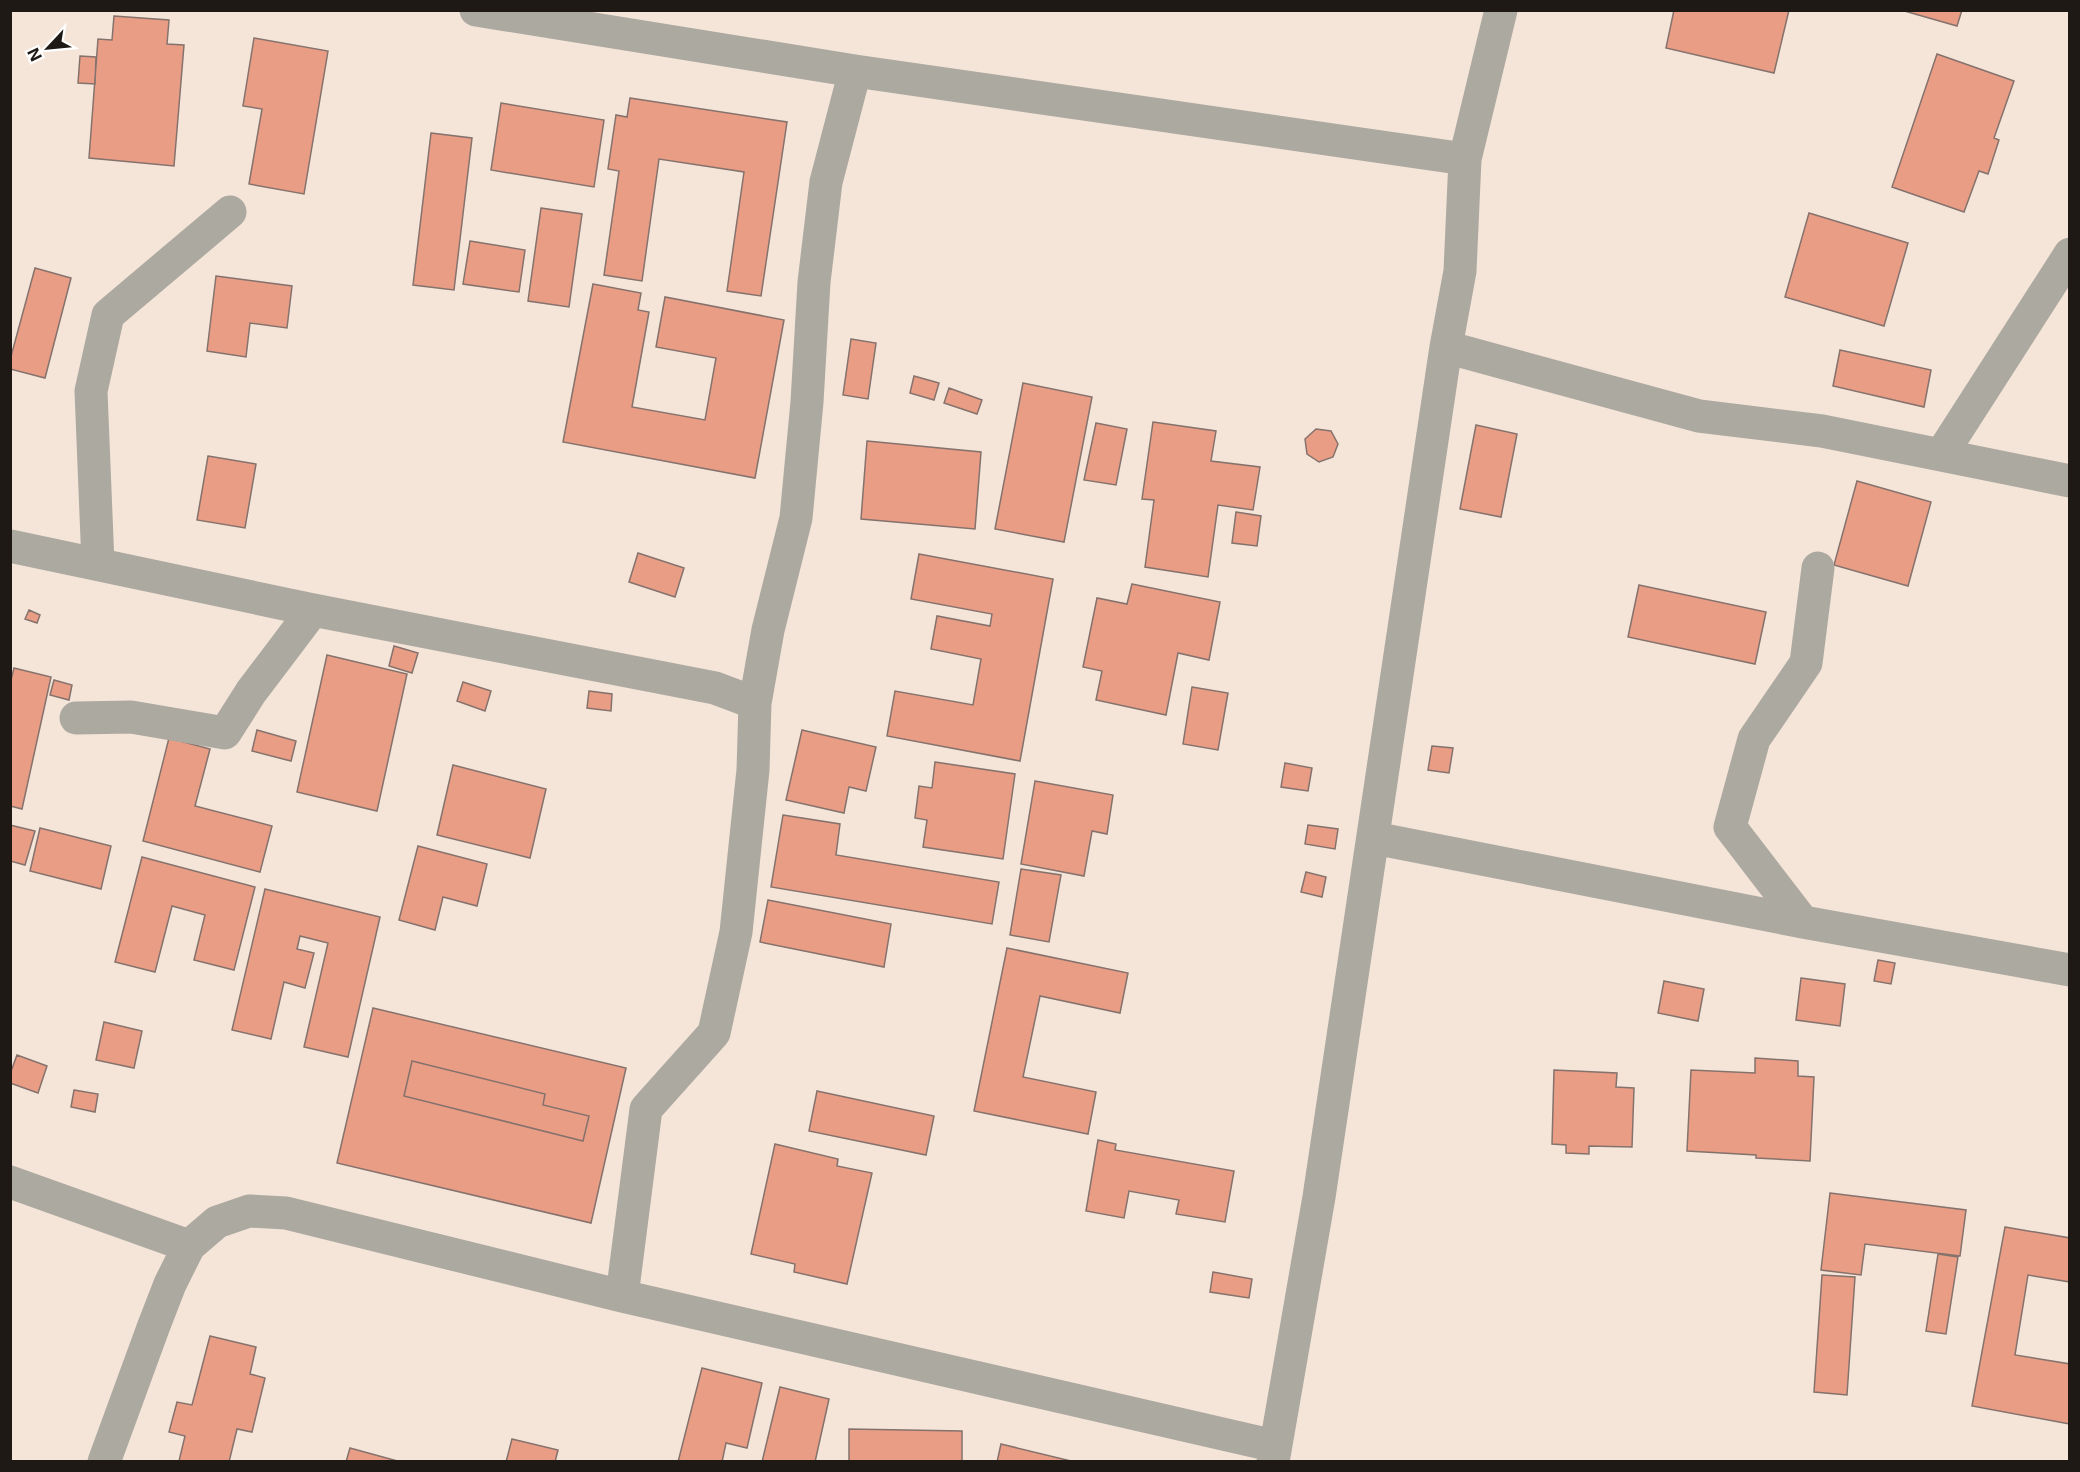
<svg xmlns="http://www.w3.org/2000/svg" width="2080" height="1472" font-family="Inter,sans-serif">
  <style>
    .building { fill: #ea9d85; stroke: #85726d; stroke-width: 1.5; fill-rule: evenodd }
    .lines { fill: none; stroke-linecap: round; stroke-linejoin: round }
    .street { stroke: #aca9a1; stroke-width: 33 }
  </style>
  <rect width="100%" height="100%" fill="#f5e5d8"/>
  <!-- building -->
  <path class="building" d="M 1674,10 L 1789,10 L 1774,73 L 1666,48 Z
    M 1901,10 L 1962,10 L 1957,26 Z
    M 114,16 L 169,20 L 167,44 L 184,45 L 174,166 L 89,158 L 98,39 L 112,40 Z
    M 254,38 L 328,51 L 304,194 L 249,184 L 262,109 L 243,106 Z
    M 1937,54 L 2014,81 L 1994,138 L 1999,140 L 1988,174 L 1979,171 L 1964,212 L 1892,187 Z
    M 80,56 L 96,57 L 95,84 L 78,83 Z
    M 630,98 L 787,122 L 761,296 L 727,291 L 744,172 L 659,159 L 642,281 L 604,275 L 619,171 L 608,169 L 616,115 L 627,117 Z
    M 501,103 L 604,120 L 594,187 L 491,170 Z
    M 431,133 L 472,138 L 454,290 L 413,285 Z
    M 541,208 L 582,214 L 569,307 L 528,301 Z
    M 1809,213 L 1908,243 L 1884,326 L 1785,297 Z
    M 470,241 L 525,250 L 519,292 L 463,284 Z
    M 35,268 L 71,278 L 45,378 L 10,369 L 10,360 Z
    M 216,276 L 292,286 L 287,328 L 250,323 L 246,357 L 207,351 Z
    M 593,284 L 641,293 L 638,310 L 649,312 L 632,407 L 705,420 L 716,358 L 656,347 L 665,297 L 784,320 L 755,478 L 563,442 Z
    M 851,339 L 876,343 L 868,399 L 843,395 Z
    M 1840,350 L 1931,370 L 1924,407 L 1833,386 Z
    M 914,376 L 939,383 L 934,400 L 910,393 Z
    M 1023,383 L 1092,397 L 1064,542 L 995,529 Z
    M 949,388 L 982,400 L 977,414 L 944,403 Z
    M 1153,422 L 1216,431 L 1211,461 L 1260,467 L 1253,510 L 1218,505 L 1208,577 L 1145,567 L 1154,500 L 1142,499 Z
    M 1096,423 L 1127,429 L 1116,485 L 1084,480 Z
    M 1476,425 L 1517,434 L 1501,517 L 1460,509 Z
    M 1316,429 L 1331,431 L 1338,444 L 1333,457 L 1319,462 L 1307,454 L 1305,439 Z
    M 867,441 L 981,452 L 975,529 L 861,519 Z
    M 208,456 L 256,464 L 245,528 L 197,520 Z
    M 1857,481 L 1931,502 L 1908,586 L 1834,565 Z
    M 1236,512 L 1261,516 L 1257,546 L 1232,543 Z
    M 638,553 L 684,568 L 675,597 L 629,582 Z
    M 919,554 L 1053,579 L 1020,761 L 887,736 L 895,691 L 973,705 L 981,659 L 931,649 L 937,616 L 990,626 L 992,614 L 911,599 Z
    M 1132,584 L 1220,602 L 1209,660 L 1178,653 L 1166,715 L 1096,700 L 1102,671 L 1083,667 L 1097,598 L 1127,604 Z
    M 1639,585 L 1766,612 L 1755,664 L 1628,637 Z
    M 29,610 L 40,615 L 37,623 L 25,619 Z
    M 394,646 L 418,653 L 412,673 L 389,666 Z
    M 327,655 L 407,674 L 377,811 L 297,792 Z
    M 14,668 L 51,677 L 22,809 L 10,806 L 10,684 Z
    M 54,680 L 72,685 L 69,700 L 50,695 Z
    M 463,682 L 491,691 L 485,711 L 457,701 Z
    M 1192,687 L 1228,693 L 1218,750 L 1183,744 Z
    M 589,691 L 612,694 L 611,711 L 587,708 Z
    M 257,730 L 296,741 L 291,761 L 252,751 Z
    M 802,730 L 876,747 L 866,791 L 849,787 L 844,813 L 786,800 Z
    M 169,738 L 210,749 L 195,806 L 272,826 L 260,872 L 143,841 Z
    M 1432,746 L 1453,748 L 1449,773 L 1428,770 Z
    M 935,762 L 1015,774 L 1003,859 L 923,847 L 927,820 L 915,818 L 919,786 L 932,788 Z
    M 1285,763 L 1312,768 L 1308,791 L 1281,787 Z
    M 453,765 L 546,789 L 530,858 L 437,835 Z
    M 1035,781 L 1113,795 L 1107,834 L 1092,831 L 1084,876 L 1021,864 Z
    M 783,815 L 840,824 L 836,855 L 999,882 L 992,924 L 771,887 Z
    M 10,825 L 35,831 L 25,865 L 10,861 Z
    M 1308,825 L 1338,829 L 1335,849 L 1305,844 Z
    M 40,828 L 111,846 L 101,889 L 30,871 Z
    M 418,846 L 487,864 L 477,906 L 443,897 L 435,930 L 399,920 Z
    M 142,857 L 255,887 L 234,970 L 194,960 L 205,915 L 172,906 L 155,972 L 115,962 Z
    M 1021,869 L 1061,875 L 1049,942 L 1010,935 Z
    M 1306,872 L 1326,877 L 1322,897 L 1301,892 Z
    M 265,889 L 380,917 L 348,1057 L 304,1047 L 328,943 L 300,936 L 297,949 L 314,953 L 305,988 L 284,982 L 271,1039 L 232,1030 Z
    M 768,900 L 891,924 L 884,967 L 760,942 Z
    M 1007,948 L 1128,973 L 1120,1013 L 1040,996 L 1023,1077 L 1096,1092 L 1088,1134 L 974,1111 Z
    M 1878,960 L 1895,963 L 1891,984 L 1874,981 Z
    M 1801,978 L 1845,984 L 1840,1026 L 1796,1020 Z
    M 1664,981 L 1704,989 L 1698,1021 L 1658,1013 Z
    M 373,1008 L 626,1068 L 591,1223 L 337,1163 ZM 412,1061 L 545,1094 L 543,1105 L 589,1116 L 583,1141 L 404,1096 Z
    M 104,1022 L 142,1031 L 134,1068 L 96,1060 Z
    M 17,1055 L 47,1066 L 38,1093 L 10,1083 L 10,1074 Z
    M 1755,1058 L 1798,1061 L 1798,1076 L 1814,1077 L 1810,1161 L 1756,1158 L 1756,1155 L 1687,1151 L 1691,1070 L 1755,1073 Z
    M 412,1061 L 545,1094 L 543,1105 L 589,1116 L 583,1141 L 404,1096 Z
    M 1554,1070 L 1617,1073 L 1616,1087 L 1634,1088 L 1632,1147 L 1589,1146 L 1589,1154 L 1566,1153 L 1566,1145 L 1552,1144 Z
    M 74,1090 L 98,1094 L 95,1112 L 71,1107 Z
    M 817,1091 L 934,1116 L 926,1155 L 809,1131 Z
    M 1098,1140 L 1116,1144 L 1115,1150 L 1234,1171 L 1225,1222 L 1176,1214 L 1179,1200 L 1129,1191 L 1124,1218 L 1086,1211 Z
    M 775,1144 L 838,1159 L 837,1166 L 872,1173 L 847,1284 L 794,1272 L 795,1264 L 751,1254 Z
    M 1830,1193 L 1966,1210 L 1960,1256 L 1865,1244 L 1861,1275 L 1821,1270 Z
    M 2005,1227 L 2070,1238 L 2070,1282 L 2028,1275 L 2015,1355 L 2070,1364 L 2070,1424 L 1972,1406 Z
    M 1938,1254 L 1958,1257 L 1946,1334 L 1926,1331 Z
    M 1213,1272 L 1252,1279 L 1249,1298 L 1210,1292 Z
    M 1822,1275 L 1855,1277 L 1847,1395 L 1814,1392 Z
    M 210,1336 L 256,1347 L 250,1374 L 265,1378 L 252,1432 L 237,1429 L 229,1462 L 179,1461 L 185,1436 L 169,1432 L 177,1402 L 192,1405 Z
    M 702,1368 L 762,1383 L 747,1448 L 726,1443 L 722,1462 L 678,1462 Z
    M 780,1387 L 829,1399 L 815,1462 L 762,1462 Z
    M 849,1429 L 962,1431 L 962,1462 L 849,1462 Z
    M 512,1439 L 558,1450 L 555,1462 L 506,1462 Z
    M 1001,1444 L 1075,1462 L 997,1462 Z
    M 350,1448 L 401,1462 L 346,1462 Z"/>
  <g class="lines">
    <!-- street -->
    <path class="street" d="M 476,10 L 855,71
      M 1446,347 L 1699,416 L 1822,431 L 2070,481
      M 1941,455 L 2070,254
      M 10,546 L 313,610 L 715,688 L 755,703 L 768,630 L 796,518 L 807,402 L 814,282 L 826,182 L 855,71 L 1465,159
      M 98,564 L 91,391 L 108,315 L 230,212
      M 76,718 L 131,717 L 225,733 L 251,692 L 313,610
      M 1374,838 L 1803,922 L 2070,970
      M 1803,922 L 1730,827 L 1754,739 L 1806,663 L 1818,568
      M 10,1182 L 189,1246
      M 622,1296 L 646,1109 L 714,1033 L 736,932 L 753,770 L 755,703
      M 104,1462 L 153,1328 L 170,1284 L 189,1246 L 217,1222 L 249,1211 L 286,1213 L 622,1296 L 1275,1446
      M 1273,1462 L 1319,1197 L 1446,347 L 1460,271 L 1465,159 L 1501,10"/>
  </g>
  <!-- border -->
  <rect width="2080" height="1472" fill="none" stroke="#1e1914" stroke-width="24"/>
  <!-- north arrow -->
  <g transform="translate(48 48) rotate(244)" stroke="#ffffff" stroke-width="4.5" paint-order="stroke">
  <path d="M0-4.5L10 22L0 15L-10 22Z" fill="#1e1914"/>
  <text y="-9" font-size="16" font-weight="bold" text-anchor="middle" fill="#1e1914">N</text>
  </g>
</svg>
